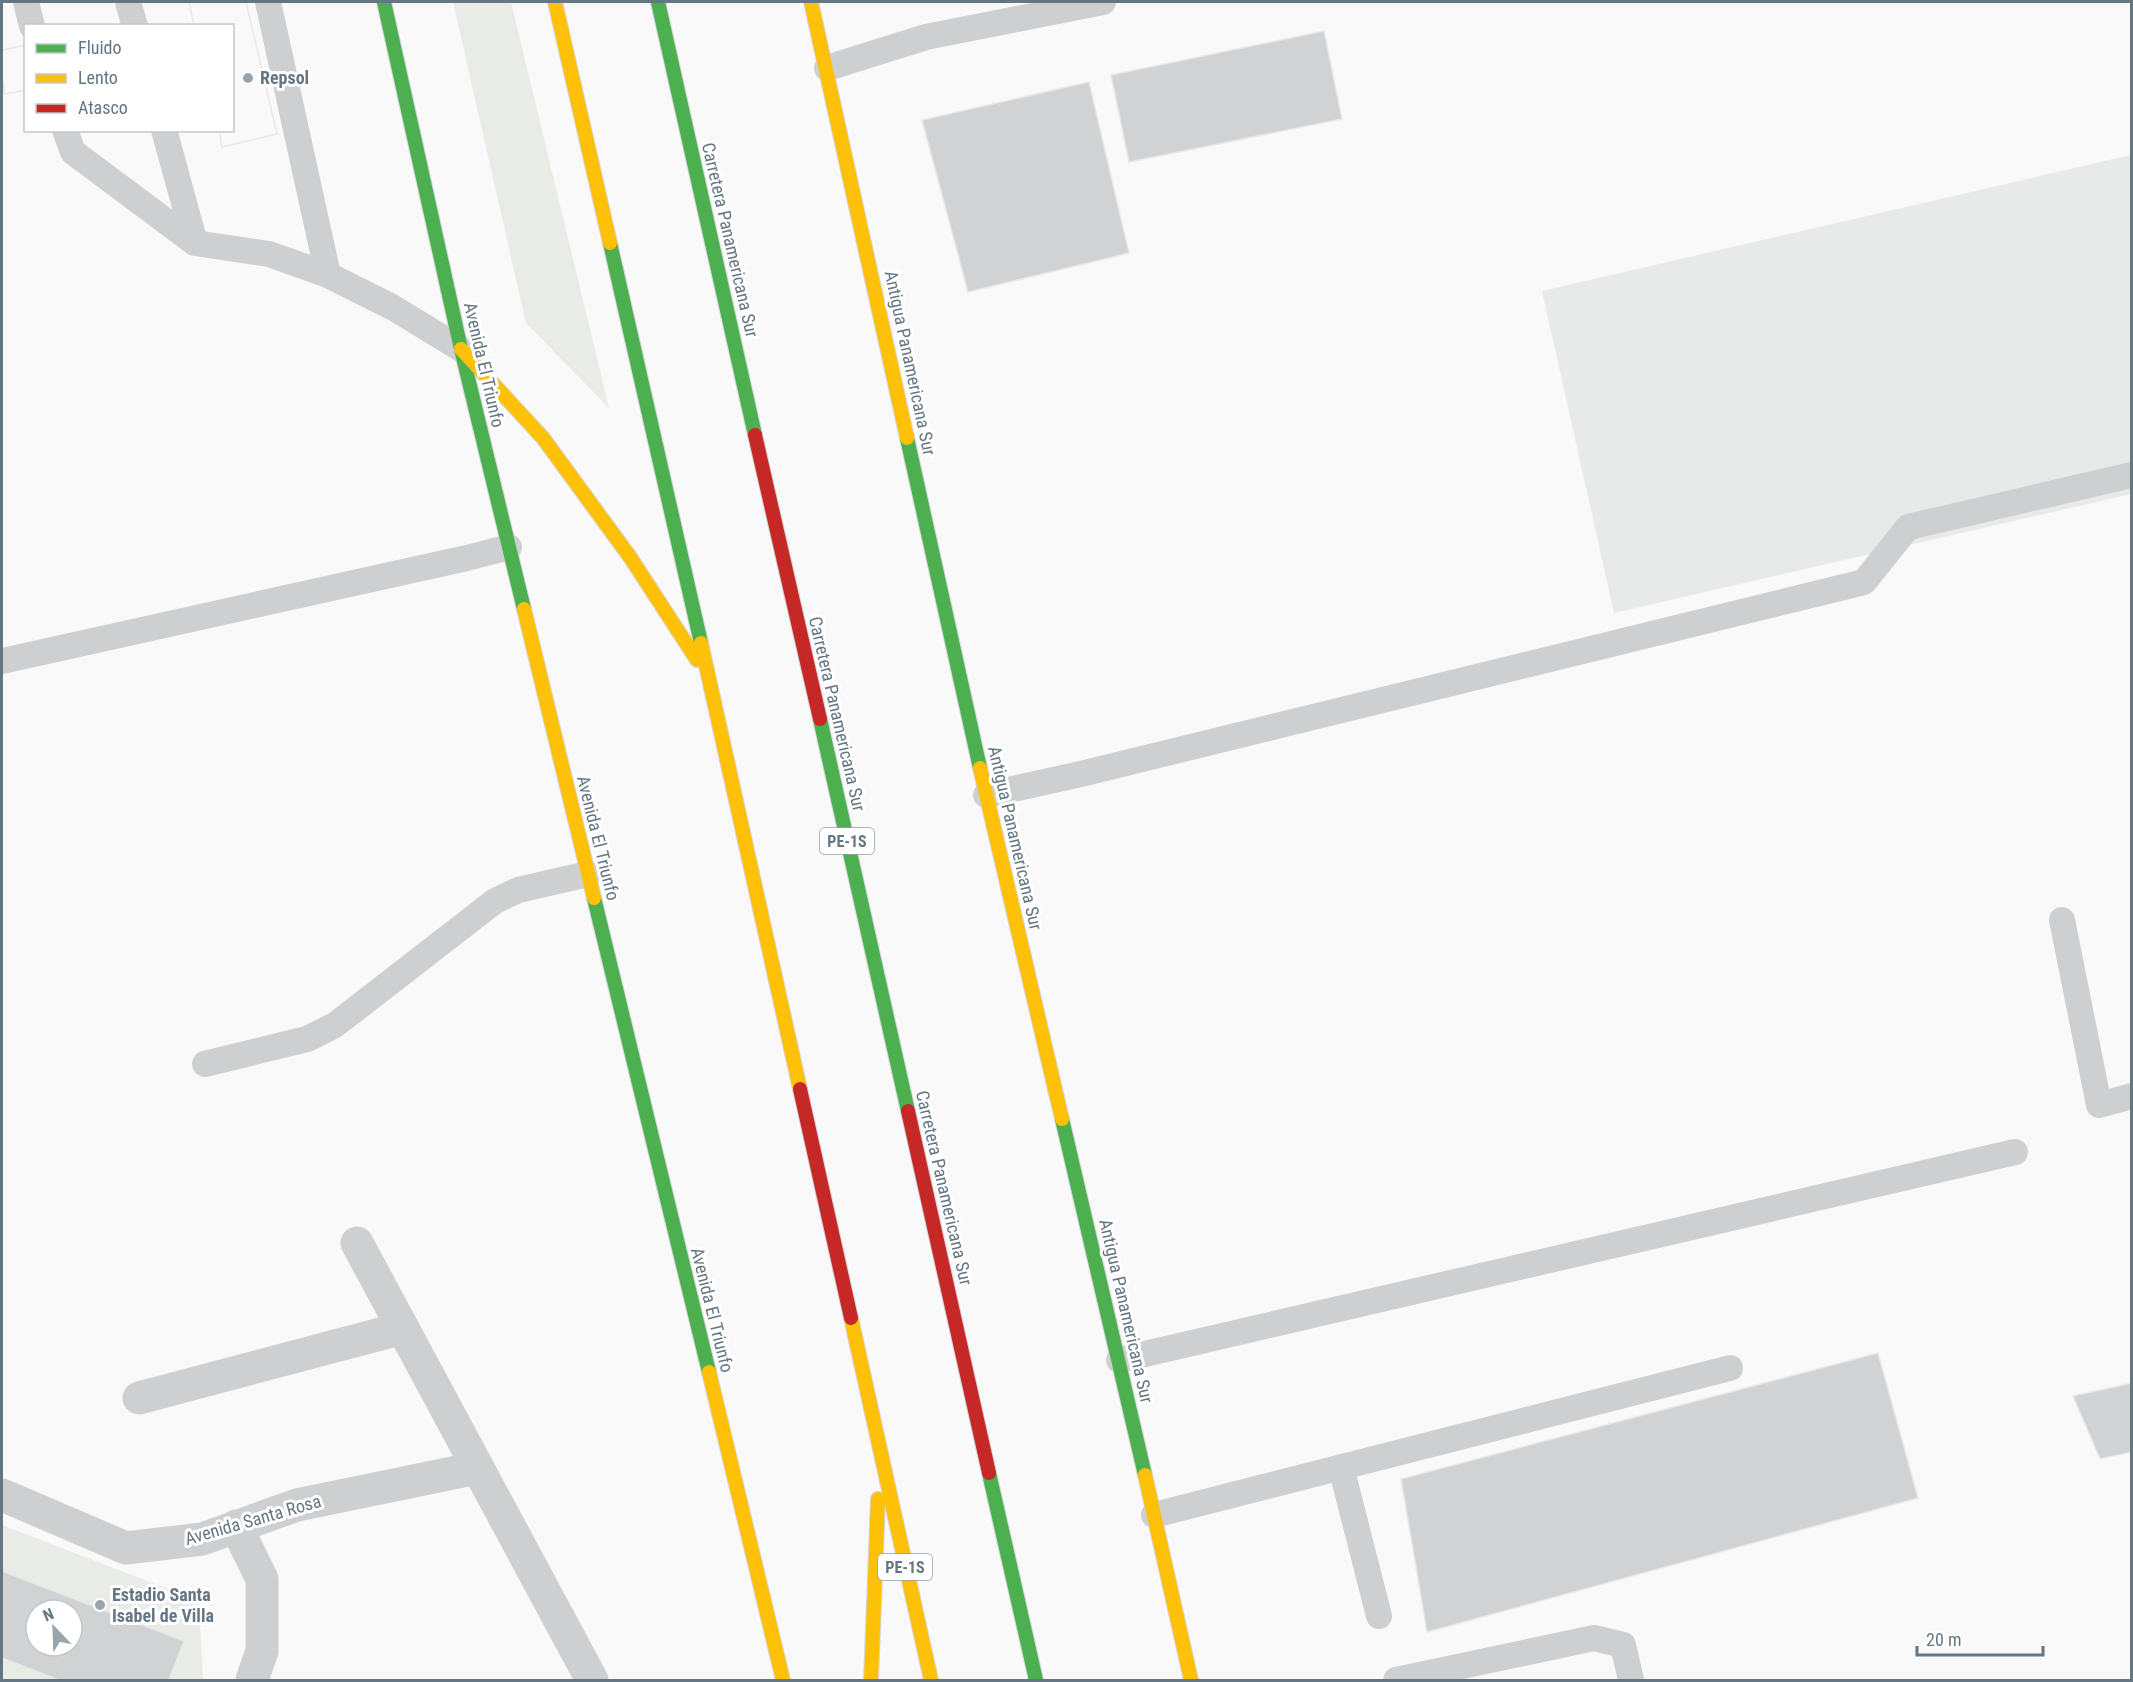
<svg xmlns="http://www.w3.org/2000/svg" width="2133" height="1682" font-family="'Roboto Condensed',sans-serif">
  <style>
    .built { fill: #e8e9e9 }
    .green { fill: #e8ebe6; fill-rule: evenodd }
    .building { fill: #d0d2d3; stroke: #e8e8e8; stroke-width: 1.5; fill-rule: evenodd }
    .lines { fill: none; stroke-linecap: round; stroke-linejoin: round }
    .fast-casing { stroke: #d5d6d7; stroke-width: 16 }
    .slow-casing { stroke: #d5d6d7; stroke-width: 16 }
    .jam-casing { stroke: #d5d6d7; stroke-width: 16 }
    .lane { stroke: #cecfd0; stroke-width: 26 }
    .street { stroke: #cecfd0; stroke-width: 33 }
    .fast { stroke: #4caf50; stroke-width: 14 }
    .slow { stroke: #ffc107; stroke-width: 14 }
    .jam { stroke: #c62828; stroke-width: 14 }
    .poi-dot { fill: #99a4ac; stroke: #fff; stroke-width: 2 }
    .labels { text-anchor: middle; stroke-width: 6; stroke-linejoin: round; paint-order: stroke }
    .shield { fill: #fff; stroke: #939fa8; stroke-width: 1.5 }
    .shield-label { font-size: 16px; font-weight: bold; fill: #657683 }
    .poi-label { font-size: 18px; font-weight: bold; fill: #657683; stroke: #fff; text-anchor: start }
    .street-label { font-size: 18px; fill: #657683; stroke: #fff }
  </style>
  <rect width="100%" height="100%" fill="#f9f9f9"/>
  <!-- built -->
  <path class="built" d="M 2131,155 L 2131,494 L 1614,613 L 1542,291 Z"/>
  <!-- green -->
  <path class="green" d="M 453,2 L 511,2 L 609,408 L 526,323 Z
    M 2,1525 L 199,1601 L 203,1680 L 2,1680 ZM 36,1610 L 72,1610 L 72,1646 L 36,1646 Z"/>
  <!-- building -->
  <path class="building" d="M 189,2 L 246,2 L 277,134 L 222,147 L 219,130 L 232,130 L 232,26 L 194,26 Z
    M 189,2 L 246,2 L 277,134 L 222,147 L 219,130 L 232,130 L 232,26 L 194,26 Z
    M 1324,31 L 1342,119 L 1129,162 L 1111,75 Z
    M 26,45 L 26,90 L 5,94 L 2,76 L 2,50 Z
    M 26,45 L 26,90 L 5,94 L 2,76 L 2,50 Z
    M 1089,82 L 1129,253 L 968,292 L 922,120 Z
    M 1878,1353 L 1918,1498 L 1427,1632 L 1401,1479 Z
    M 2132,1383 L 2132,1452 L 2100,1459 L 2073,1396 Z
    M 2,1571 L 184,1641 L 169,1680 L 59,1680 L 2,1658 ZM 36,1610 L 72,1610 L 72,1646 L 36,1646 Z"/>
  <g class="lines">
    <defs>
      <path id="fast" d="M 384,2 L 461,349 L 524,609
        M 658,2 L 755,435
        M 610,243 L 701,643
        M 907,438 L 980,768
        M 820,719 L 908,1111
        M 594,898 L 709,1372
        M 1062,1119 L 1145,1475
        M 989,1473 L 1036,1680"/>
      <path id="slow" d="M 555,2 L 610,243
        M 811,2 L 907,438
        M 461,349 L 543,438 L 630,557 L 697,660
        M 524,609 L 594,898
        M 701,643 L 800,1089
        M 980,768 L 1062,1119
        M 851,1318 L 931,1680
        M 709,1372 L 783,1680
        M 1145,1475 L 1191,1680
        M 871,1680 L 878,1499"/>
      <path id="jam" d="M 755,435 L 820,719
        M 800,1089 L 851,1318
        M 908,1111 L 989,1473"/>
    </defs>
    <!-- fast casing -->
    <use href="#fast" class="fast-casing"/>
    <!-- slow casing -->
    <use href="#slow" class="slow-casing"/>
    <!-- jam casing -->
    <use href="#jam" class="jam-casing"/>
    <!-- lane -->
    <path class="lane" d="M 26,2 L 32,26
      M 128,2 L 135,26
      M 268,2 L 328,275
      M 827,68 L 926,37 L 1103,2
      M 65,130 L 73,152 L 195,243
      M 164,130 L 195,243 L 269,254 L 328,275 L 392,307 L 461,349
      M 2,661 L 467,558 L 509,547
      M 986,795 L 1085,773 L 1864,582 L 1908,527 L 2132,475
      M 2062,920 L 2099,1105 L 2132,1096
      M 205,1064 L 307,1039 L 335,1025 L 495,901 L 518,890 L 588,874
      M 1119,1360 L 2015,1152
      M 1341,1467 L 1379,1616
      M 1154,1515 L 1730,1368
      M 1396,1680 L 1594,1638 L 1623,1645 L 1631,1680"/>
    <!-- street -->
    <path class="street" d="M 357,1243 L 592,1680
      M 139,1398 L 403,1328
      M 2,1495 L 126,1548 L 202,1539 L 297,1505 L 477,1468
      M 236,1526 L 262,1579 L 262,1651 L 252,1680"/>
    <!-- fast -->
    <use href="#fast" class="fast"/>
    <!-- slow -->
    <use href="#slow" class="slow"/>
    <!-- jam -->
    <use href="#jam" class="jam"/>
  </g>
  <!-- markers -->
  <g class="poi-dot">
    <circle cx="248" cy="78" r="6"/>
    <circle cx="100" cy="1605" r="6"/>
  </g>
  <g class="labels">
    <!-- shield labels -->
    <g class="shield">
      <rect x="820" y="828" width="54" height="26" rx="4.5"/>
      <rect x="878" y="1554" width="54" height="26" rx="4.5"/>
    </g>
    <g class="shield-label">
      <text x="847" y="847">PE-1S</text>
      <text x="905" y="1573">PE-1S</text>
    </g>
    <!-- poi labels -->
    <g class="poi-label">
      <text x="260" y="84">Repsol</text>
      <text x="112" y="1601">Estadio Santa<tspan x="112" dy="21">Isabel de Villa</tspan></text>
    </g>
    <!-- street labels -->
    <g class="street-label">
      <text transform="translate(730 240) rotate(77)" y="6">Carretera Panamericana Sur</text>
      <text transform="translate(910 363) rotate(78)" y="6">Antigua Panamericana Sur</text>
      <text transform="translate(484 365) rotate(77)" y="6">Avenida El Triunfo</text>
      <text transform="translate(837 714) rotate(77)" y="6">Carretera Panamericana Sur</text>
      <text transform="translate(598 838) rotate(76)" y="6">Avenida El Triunfo</text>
      <text transform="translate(1015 838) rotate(77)" y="6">Antigua Panamericana Sur</text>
      <text transform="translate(944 1188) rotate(77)" y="6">Carretera Panamericana Sur</text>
      <text transform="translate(712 1310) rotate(76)" y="6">Avenida El Triunfo</text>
      <text transform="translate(1126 1311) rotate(77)" y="6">Antigua Panamericana Sur</text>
      <text transform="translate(253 1520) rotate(-16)" y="6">Avenida Santa Rosa</text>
    </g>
  </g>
  <!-- border -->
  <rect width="2133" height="1682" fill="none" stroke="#657683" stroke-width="6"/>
  <!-- legend -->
  <rect x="24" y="24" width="210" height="108" fill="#ffffff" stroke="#c1c8cd" stroke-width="1.5"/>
  <rect x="36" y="44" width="30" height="9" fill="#4caf50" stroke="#c1c8cd" stroke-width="1.5"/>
  <text x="78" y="54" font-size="18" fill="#657683">Fluido</text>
  <rect x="36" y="74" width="30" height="9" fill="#ffc107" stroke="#c1c8cd" stroke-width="1.5"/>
  <text x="78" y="84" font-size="18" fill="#657683">Lento</text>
  <rect x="36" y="104" width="30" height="9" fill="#c62828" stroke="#c1c8cd" stroke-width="1.5"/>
  <text x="78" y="114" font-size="18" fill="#657683">Atasco</text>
  <!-- north arrow -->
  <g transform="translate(54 1628) rotate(337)"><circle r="28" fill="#ffffff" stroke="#c1c8cd" stroke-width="1.5"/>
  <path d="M0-4.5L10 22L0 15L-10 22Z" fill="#99a4ac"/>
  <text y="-9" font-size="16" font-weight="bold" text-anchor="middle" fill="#657683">N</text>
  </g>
  <!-- scale -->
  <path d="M1917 1646v9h126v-9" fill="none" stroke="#657683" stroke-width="3"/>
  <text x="1926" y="1646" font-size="18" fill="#657683" stroke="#ffffff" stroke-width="4.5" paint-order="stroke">20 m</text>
</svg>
